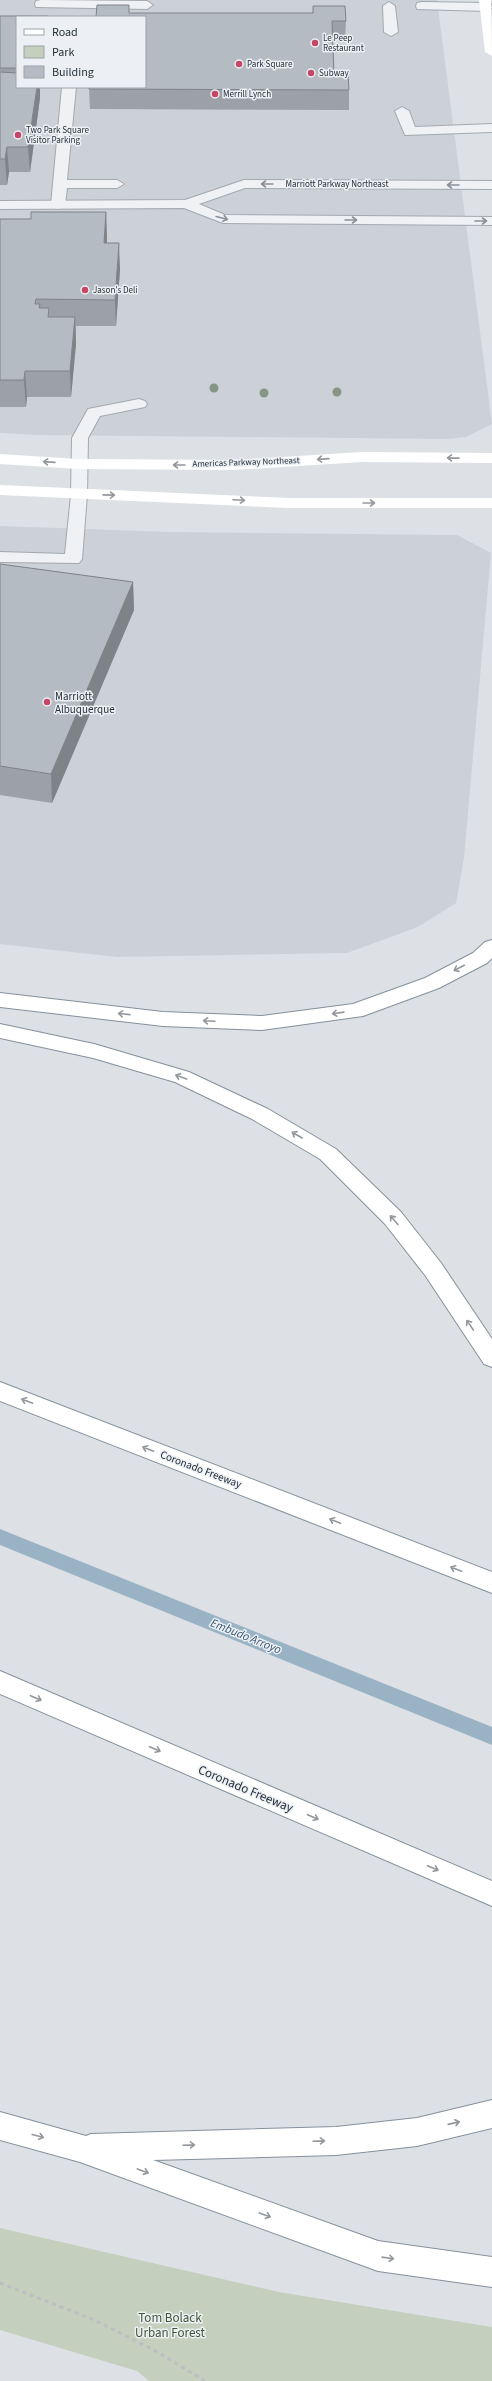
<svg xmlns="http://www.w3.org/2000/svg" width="492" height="2381" font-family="'Source Sans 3',sans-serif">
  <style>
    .built { fill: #cbd1d7; fill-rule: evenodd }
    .green { fill: #c4cfbe }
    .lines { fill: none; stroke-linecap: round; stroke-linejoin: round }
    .stream { fill: #99b3c4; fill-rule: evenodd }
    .lane-casing { stroke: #a3a9af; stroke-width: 2 }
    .street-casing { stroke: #a3a9af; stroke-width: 2 }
    .highway-casing { stroke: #85909c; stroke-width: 2 }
    .path { stroke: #bbbfc4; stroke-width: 3; stroke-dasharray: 4 4; stroke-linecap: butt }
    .lane { fill: #eff1f4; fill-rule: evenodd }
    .street { fill: #eff1f4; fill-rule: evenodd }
    .secondary { fill: #fff; fill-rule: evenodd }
    .highway { fill: #fff; fill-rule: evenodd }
    .tree { fill: #869585 }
    .wall { fill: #9ba1a7 }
    .shaded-wall { fill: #7e8388 }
    .building { fill: #b4bbc2; stroke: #7e8388 }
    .oneway { stroke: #8b9198 }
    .oneway2 { stroke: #93989d }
    .poi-dot { fill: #c64668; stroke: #ecf0f4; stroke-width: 1.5 }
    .labels { text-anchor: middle; stroke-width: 3; stroke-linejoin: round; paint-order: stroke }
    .far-poi-label { font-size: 9px; fill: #27313b; stroke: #ecf0f4; text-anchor: start }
    .far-street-label { font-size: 9px; fill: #27313b; stroke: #ecf0f4 }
    .poi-label { font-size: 11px; fill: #27313b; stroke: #ecf0f4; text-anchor: start }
    .street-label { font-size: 11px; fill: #27313b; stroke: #ecf0f4 }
    .water-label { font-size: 12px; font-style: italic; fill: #34536d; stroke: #ecf0f4 }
    .near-street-label { font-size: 13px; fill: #27313b; stroke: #ecf0f4 }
    .near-park-label { font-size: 13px; fill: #3f5635; stroke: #ecf0f4 }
  </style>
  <rect width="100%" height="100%" fill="#dde1e6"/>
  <!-- built -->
  <path class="built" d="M 0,0 L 437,0 L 492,424 L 466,437 L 448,439 L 37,435 L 0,433 ZM 17,17 L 145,17 L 145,87 L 17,87 Z
    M 0,526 L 170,532 L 457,535 L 491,553 L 464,858 L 456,903 L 418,927 L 347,953 L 117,957 L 0,944 Z"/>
  <!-- green -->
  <path class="green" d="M 0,2228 L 279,2292 L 492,2327 L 492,2381 L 149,2381 L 137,2371 L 0,2330 Z"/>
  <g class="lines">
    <!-- stream -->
    <path class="stream" d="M 0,1529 L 492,1727 L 492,1745 L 0,1545 Z"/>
    <defs>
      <path id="lane" d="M 41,0 L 147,1 L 153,5 L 147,9 L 36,7 L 35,4 L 36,1 Z
        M 389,2 L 395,6 L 398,32 L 391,36 L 384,32 L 383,6 Z
        M 422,2 L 486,3 L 491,4 L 492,8 L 486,11 L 417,9 L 416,6 L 417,3 Z
        M 62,87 L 76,87 L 67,180 L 117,180 L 124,184 L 117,188 L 67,188 L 65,205 L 58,209 L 51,205 Z
        M 402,107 L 409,111 L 415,127 L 492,124 L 492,132 L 405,135 L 395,111 Z
        M 139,399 L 145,401 L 147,404 L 145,407 L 100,416 L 88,438 L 87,495 L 82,559 L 79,563 L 0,562 L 0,552 L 65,554 L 71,495 L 72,438 L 88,409 Z"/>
      <path id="street" d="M 244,180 L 492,181 L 492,189 L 245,188 L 199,204 L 225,215 L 492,217 L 492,225 L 223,223 L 184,208 L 0,209 L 0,201 L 185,200 Z"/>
      <path id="highway" d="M 492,940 L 492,958 L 487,963 L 439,988 L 363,1016 L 262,1030 L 163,1026 L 0,1007 L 0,993 L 163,1012 L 262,1016 L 353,1004 L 425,978 L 473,953 L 485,942 Z
        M 0,1024 L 94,1044 L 189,1072 L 268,1109 L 336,1149 L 401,1212 L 441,1263 L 492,1339 L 492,1367 L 484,1364 L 425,1275 L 385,1224 L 320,1159 L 252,1119 L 175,1082 L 93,1058 L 0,1038 Z
        M 0,1382 L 492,1572 L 492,1593 L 0,1401 Z
        M 0,1671 L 492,1881 L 492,1906 L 0,1694 Z
        M 492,2100 L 492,2128 L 417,2146 L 336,2155 L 153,2160 L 378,2241 L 492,2257 L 492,2287 L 378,2271 L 80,2162 L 0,2140 L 0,2112 L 86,2136 L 91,2134 L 336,2127 L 417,2118 Z"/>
    </defs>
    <!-- lane casing -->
    <use href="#lane" class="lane-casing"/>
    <!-- street casing -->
    <use href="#street" class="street-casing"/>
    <!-- highway casing -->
    <use href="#highway" class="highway-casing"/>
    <!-- path -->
    <path class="path" d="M 0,2283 L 92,2319 L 154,2350 L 205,2381"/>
    <!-- lane -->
    <use href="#lane" class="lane"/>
    <!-- street -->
    <use href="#street" class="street"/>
    <!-- secondary -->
    <path class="secondary" d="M 479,0 L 491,0 L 492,56 L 485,52 Z
      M 362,452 L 492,453 L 492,463 L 362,462 L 233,470 L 78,469 L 0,464 L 0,454 L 78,459 L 233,460 Z
      M 0,485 L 289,498 L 492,498 L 492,508 L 289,508 L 0,495 Z"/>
    <!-- highway -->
    <use href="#highway" class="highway"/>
  </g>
  <!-- trees -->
  <g class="tree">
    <circle cx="214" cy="388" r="4.5"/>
    <circle cx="337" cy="392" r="4.5"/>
    <circle cx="264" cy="393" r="4.5"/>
  </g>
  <!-- wall -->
  <path class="wall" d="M 130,13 L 346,21 L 345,40 L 333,40 L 334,75 L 349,90 L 349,110 L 90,109 L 89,89 Z
    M 0,16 L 17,17 L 17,87 L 40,98 L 30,172 L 9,172 L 7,185 L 0,185 Z
    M 106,212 L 107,238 L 107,243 L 120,269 L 116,326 L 76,326 L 76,344 L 71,397 L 27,397 L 26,407 L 0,407 L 0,219 L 31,219 Z
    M 0,564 L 133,582 L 134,610 L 52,803 L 0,795 Z"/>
  <!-- shaded-wall -->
  <path class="shaded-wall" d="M 37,87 L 40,87 L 40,98 L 30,172 L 28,147 Z
    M 7,147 L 9,172 L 7,185 L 5,159 Z
    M 106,212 L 107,238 L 105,269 L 104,243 Z
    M 119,243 L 120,269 L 116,326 L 115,300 Z
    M 75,317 L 76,344 L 71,397 L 70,371 Z
    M 25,371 L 27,397 L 26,407 L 24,380 Z
    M 133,582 L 134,610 L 52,803 L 51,774 Z"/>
  <!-- building -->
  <path class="building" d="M 97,5 L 129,5 L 129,13 L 313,13 L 313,6 L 345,6 L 346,21 L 332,21 L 334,75 L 348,75 L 349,90 L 89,89 L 89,87 L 145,87 L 145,17 L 96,17 Z
    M 0,16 L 48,16 L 48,17 L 17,17 L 17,68 L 0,68 Z
    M 0,72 L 17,73 L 17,87 L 37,87 L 28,147 L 7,147 L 5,159 L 0,159 Z
    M 31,212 L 106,212 L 104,243 L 119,243 L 115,300 L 36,299 L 35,304 L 40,304 L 39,308 L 49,308 L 48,317 L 75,317 L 70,371 L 25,371 L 24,380 L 0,380 L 0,219 L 31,219 Z
    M 0,564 L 133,582 L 51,774 L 0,766 Z"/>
  <!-- one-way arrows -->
  <defs><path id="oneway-shaft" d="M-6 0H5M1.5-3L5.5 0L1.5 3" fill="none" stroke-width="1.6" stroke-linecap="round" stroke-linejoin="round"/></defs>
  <g class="oneway">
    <use href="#oneway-shaft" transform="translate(267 184) rotate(-180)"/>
    <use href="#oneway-shaft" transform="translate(453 185) rotate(-180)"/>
    <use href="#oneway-shaft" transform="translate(222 218) rotate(14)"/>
    <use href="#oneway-shaft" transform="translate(351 220)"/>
    <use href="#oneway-shaft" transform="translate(481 221)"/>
  </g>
  <g class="oneway2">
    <use href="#oneway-shaft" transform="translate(453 458) rotate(-179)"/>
    <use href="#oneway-shaft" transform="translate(323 459) rotate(176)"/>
    <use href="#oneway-shaft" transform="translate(49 462) rotate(-176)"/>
    <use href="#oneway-shaft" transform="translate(179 465) rotate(-180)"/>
    <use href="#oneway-shaft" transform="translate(109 495) rotate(1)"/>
    <use href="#oneway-shaft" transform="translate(239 500) rotate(3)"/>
    <use href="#oneway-shaft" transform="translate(369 503)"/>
    <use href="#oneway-shaft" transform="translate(459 968) rotate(153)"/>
    <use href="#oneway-shaft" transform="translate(338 1013) rotate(172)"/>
    <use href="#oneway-shaft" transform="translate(124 1014) rotate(-174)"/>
    <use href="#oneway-shaft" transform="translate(209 1021) rotate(-177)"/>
    <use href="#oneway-shaft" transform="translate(181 1077) rotate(-160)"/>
    <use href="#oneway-shaft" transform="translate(297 1135) rotate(-150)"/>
    <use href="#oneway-shaft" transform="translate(394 1220) rotate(-131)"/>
    <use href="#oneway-shaft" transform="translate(470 1325) rotate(-124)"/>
    <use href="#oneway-shaft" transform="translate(27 1401) rotate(-159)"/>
    <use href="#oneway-shaft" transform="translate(148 1449) rotate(-159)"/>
    <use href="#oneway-shaft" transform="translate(335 1521) rotate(-159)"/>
    <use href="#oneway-shaft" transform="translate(456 1569) rotate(-159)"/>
    <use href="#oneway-shaft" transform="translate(36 1698) rotate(23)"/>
    <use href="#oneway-shaft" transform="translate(155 1749) rotate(23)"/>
    <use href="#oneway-shaft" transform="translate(313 1817) rotate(23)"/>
    <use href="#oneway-shaft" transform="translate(433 1868) rotate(23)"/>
    <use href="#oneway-shaft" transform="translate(454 2123) rotate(-13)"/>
    <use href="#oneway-shaft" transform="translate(38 2136) rotate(15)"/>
    <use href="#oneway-shaft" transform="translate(319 2141) rotate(-2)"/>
    <use href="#oneway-shaft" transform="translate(189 2145) rotate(-2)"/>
    <use href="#oneway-shaft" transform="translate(143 2171) rotate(20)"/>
    <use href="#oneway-shaft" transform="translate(265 2215) rotate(20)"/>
    <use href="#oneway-shaft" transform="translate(388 2258) rotate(8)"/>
  </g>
  <!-- markers -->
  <g class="poi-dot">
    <circle cx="315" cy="43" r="4"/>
    <circle cx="239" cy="64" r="4"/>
    <circle cx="311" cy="73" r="4"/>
    <circle cx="215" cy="94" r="4"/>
    <circle cx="18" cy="135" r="4"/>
    <circle cx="85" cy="290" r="4"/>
    <circle cx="47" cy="702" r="4"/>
  </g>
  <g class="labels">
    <!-- far-poi labels -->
    <g class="far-poi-label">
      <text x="323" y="41">Le Peep<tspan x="323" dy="10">Restaurant</tspan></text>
      <text x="247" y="67">Park Square</text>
      <text x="319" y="76">Subway</text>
      <text x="223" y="97">Merrill Lynch</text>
      <text x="26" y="133">Two Park Square<tspan x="26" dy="10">Visitor Parking</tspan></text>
      <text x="93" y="293">Jason's Deli</text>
    </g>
    <!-- far-street labels -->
    <g class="far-street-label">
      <text x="337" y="187">Marriott Parkway Northeast</text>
      <text transform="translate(246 462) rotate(-2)" y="3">Americas Parkway Northeast</text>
    </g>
    <!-- poi labels -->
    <g class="poi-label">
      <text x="55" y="700">Marriott<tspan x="55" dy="13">Albuquerque</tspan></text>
    </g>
    <!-- street labels -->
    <g class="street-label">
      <text transform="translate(201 1469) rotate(21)" y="4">Coronado Freeway</text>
    </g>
    <!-- water labels -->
    <g class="water-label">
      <text transform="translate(246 1636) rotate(22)" y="4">Embudo Arroyo</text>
    </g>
    <!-- near-street labels -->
    <g class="near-street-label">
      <text transform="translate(246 1788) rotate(23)" y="5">Coronado Freeway</text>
    </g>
    <!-- near-park labels -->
    <g class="near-park-label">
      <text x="170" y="2322">Tom Bolack<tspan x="170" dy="15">Urban Forest</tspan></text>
    </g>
  </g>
  <!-- legend -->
  <rect x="16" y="16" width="130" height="72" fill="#ecf0f4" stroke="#9da4aa"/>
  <rect x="24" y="29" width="20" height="6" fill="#ffffff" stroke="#9da4aa"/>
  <text x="52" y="36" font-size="12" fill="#27313b">Road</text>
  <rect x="24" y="46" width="20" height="12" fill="#c4cfbe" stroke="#9da4aa"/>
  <text x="52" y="56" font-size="12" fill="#27313b">Park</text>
  <rect x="24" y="66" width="20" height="12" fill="#b4bbc2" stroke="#9da4aa"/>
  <text x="52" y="76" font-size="12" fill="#27313b">Building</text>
</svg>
